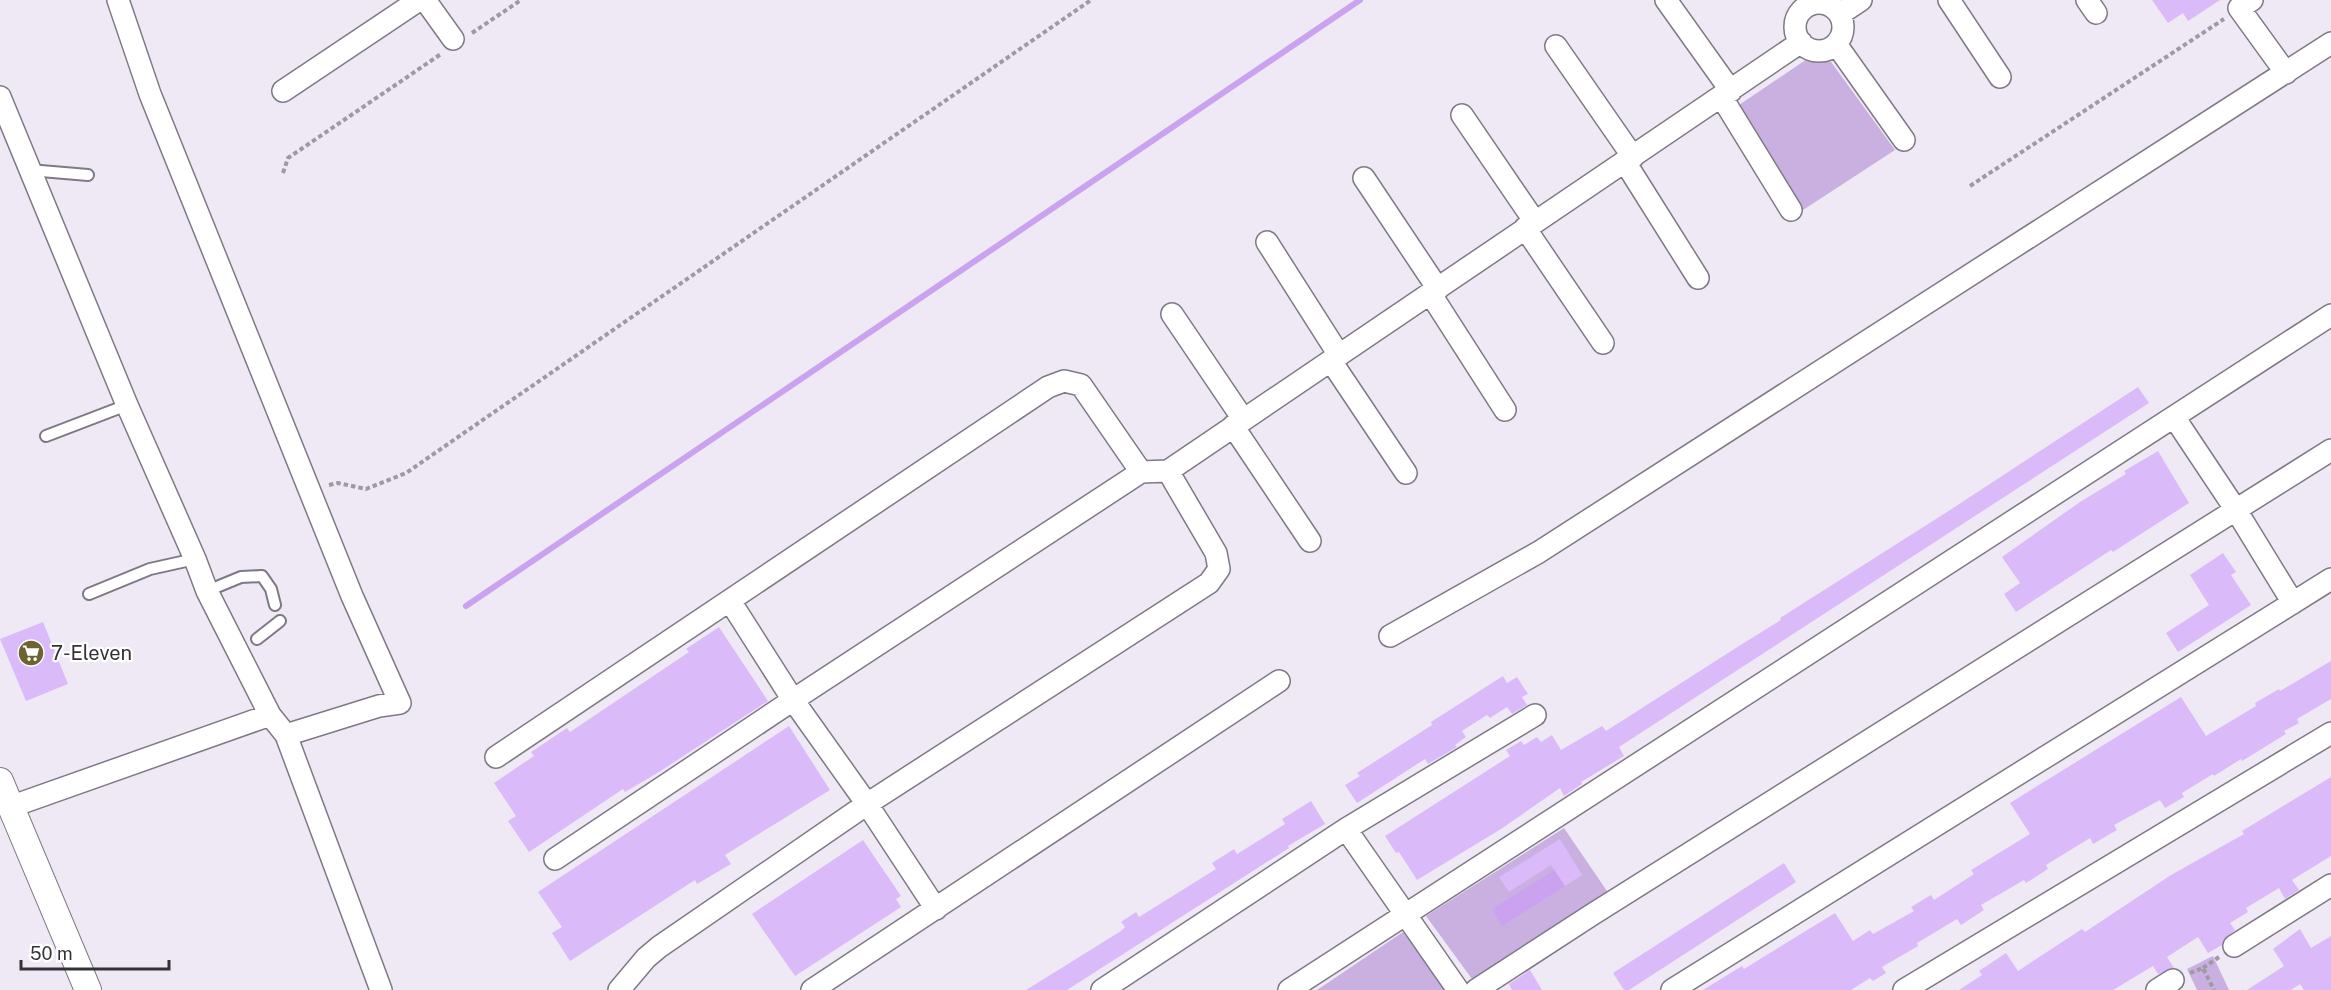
<svg xmlns="http://www.w3.org/2000/svg" width="2331" height="990" font-family="'Public Sans',sans-serif">
  <style>
    .green { fill: #c9b0e1 }
    .water { fill: #caa2f0 }
    .lines { fill: none; stroke-linecap: round; stroke-linejoin: round }
    .stream { stroke: #caa2f0; stroke-width: 6 }
    .building { fill: #dbbafa }
    .service-casing { stroke: #7e7984; stroke-width: 14 }
    .minor-casing { stroke: #7e7984; stroke-width: 24 }
    .tertiary-casing { stroke: #7e7984; stroke-width: 28 }
    .path { stroke: #9e99a2; stroke-width: 4; stroke-dasharray: 4.5 3; stroke-linecap: butt }
    .service { stroke: #fff; stroke-width: 10 }
    .minor { stroke: #fff; stroke-width: 21 }
    .tertiary { stroke: #fff; stroke-width: 26 }
    .labels { text-anchor: middle; stroke-width: 4.5; stroke-linejoin: round; paint-order: stroke }
    .poi-label { font-size: 20px; fill: #343236; stroke: #fff; text-anchor: start }
  </style>
  <rect width="100%" height="100%" fill="#efe9f5"/>
  <!-- green -->
  <path class="green" d="M 1826,55 L 1895,150 L 1803,210 L 1739,105 L 1810,57 Z
    M 1564,828 L 1609,894 L 1472,979 L 1426,916 Z
    M 1403,932 L 1445,990 L 1317,990 L 1326,984 Z
    M 2213,956 L 2229,990 L 2197,990 L 2187,969 Z"/>
  <!-- water -->
  <path class="water" d="M 1555,870 L 1565,886 L 1502,926 L 1492,909 Z"/>
  <g class="lines">
    <!-- stream -->
    <path class="stream" d="M 466,606 L 1360,0"/>
  </g>
  <!-- building -->
  <path class="building" d="M 2152,0 L 2220,0 L 2188,21 L 2183,13 L 2168,23 Z
    M 2138,387 L 2149,403 L 1619,747 L 1624,756 L 1581,782 L 1582,784 L 1564,796 L 1560,788 L 1501,829 L 1417,880 L 1399,852 L 1396,853 L 1385,836 L 1510,756 L 1506,750 L 1521,741 L 1524,745 L 1537,737 L 1541,742 L 1552,735 L 1561,750 L 1602,726 L 1606,731 L 1739,646 L 1781,620 L 1780,618 L 1947,512 Z
    M 2158,451 L 2189,503 L 2113,552 L 2111,550 L 2016,612 L 2004,594 L 2020,583 L 2002,557 L 2080,502 L 2126,474 L 2124,471 Z
    M 2223,553 L 2236,572 L 2231,575 L 2251,605 L 2178,652 L 2166,633 L 2209,605 L 2190,575 Z
    M 43,622 L 68,684 L 26,701 L 0,639 Z
    M 719,627 L 768,701 L 659,772 L 625,792 L 623,789 L 529,852 L 508,821 L 516,816 L 494,783 L 534,756 L 531,752 L 567,728 L 570,732 L 689,652 L 686,649 Z
    M 2331,661 L 2331,699 L 2297,719 L 2299,723 L 2284,731 L 2286,734 L 2242,761 L 2241,759 L 2214,776 L 2213,774 L 2182,793 L 2184,797 L 2165,808 L 2160,800 L 2114,825 L 2117,830 L 2093,844 L 2090,838 L 2046,865 L 2048,869 L 2026,883 L 2024,880 L 1981,905 L 1984,910 L 1961,925 L 1957,919 L 1917,943 L 1918,946 L 1882,967 L 1886,973 L 1873,981 L 1870,978 L 1851,990 L 1703,990 L 1742,966 L 1744,969 L 1835,913 L 1853,941 L 1870,930 L 1873,934 L 1914,911 L 1911,907 L 1931,895 L 1934,900 L 1974,874 L 1971,870 L 2030,834 L 2010,803 L 2181,697 L 2206,736 L 2256,706 L 2255,703 L 2279,689 L 2280,691 Z
    M 1503,676 L 1507,683 L 1517,677 L 1528,694 L 1522,697 L 1527,705 L 1512,714 L 1507,707 L 1490,718 L 1487,715 L 1462,731 L 1466,737 L 1455,745 L 1457,747 L 1428,764 L 1425,759 L 1357,803 L 1345,785 L 1360,776 L 1357,773 L 1432,725 L 1431,722 Z
    M 789,726 L 830,790 L 725,855 L 731,864 L 697,884 L 695,880 L 570,961 L 552,933 L 562,927 L 538,892 Z
    M 2331,777 L 2331,856 L 2292,880 L 2299,890 L 2285,899 L 2279,888 L 2246,908 L 2248,912 L 2230,923 L 2235,930 L 2223,940 L 2222,945 L 2208,953 L 2198,937 L 2167,957 L 2174,968 L 2158,974 L 2153,966 L 2113,990 L 1959,990 L 1982,975 L 1979,971 L 2006,953 L 2018,971 L 2082,929 L 2085,932 L 2171,875 L 2244,834 L 2242,831 Z
    M 1311,801 L 1325,824 L 1288,846 L 1289,848 L 1067,990 L 1026,990 L 1121,931 L 1125,927 L 1121,922 L 1136,912 L 1139,917 L 1216,869 L 1212,863 L 1234,849 L 1237,854 L 1285,824 L 1282,819 Z
    M 1560,839 L 1582,875 L 1565,886 L 1551,865 L 1509,892 L 1499,877 Z
    M 863,840 L 901,896 L 896,899 L 901,907 L 795,976 L 752,914 Z
    M 1784,863 L 1796,882 L 1629,990 L 1624,990 L 1613,973 Z
    M 2300,929 L 2311,948 L 2331,936 L 2331,990 L 2304,990 L 2300,984 L 2291,990 L 2247,990 L 2284,966 L 2273,949 Z
    M 1530,970 L 1542,990 L 1512,990 L 1509,984 Z"/>
  <g class="lines">
    <defs>
      <path id="service" d="M 29,170 L 88,175
        M 46,436 L 127,405
        M 207,591 L 241,577 L 262,576 L 271,589 L 275,605
        M 89,594 L 150,569 L 195,559
        M 257,639 L 280,621"/>
      <path id="minor" d="M 118,0 L 150,94 L 352,596 L 400,703 L 379,706 L 286,735
        M 425,0 L 453,39
        M 1666,0 L 1731,91
        M 1949,0 L 2000,77
        M 2087,0 L 2096,13
        M 2252,0 L 2239,8 L 2286,73
        M1795 27a24 24 0 1 1 48 0a24 24 0 1 1-48 0Z
        M 1840,14 L 1861,0
        M 1836,44 L 1904,140
        M 1556,46 L 1633,157
        M 283,91 L 419,0
        M 1721,96 L 1791,210
        M 0,97 L 127,405 L 195,559 L 207,591 L 270,715 L 286,735 L 381,990
        M 1462,115 L 1535,222
        M 1625,162 L 1698,278
        M 1364,178 L 1438,289
        M 1525,228 L 1603,343
        M 1267,242 L 1339,355
        M 1430,293 L 1505,410
        M 1172,314 L 1243,419
        M 1331,361 L 1406,473
        M 2174,417 L 2236,510 L 2293,603
        M 1233,426 L 1310,541
        M 730,601 L 793,700 L 867,804 L 936,909
        M 1390,636 L 1539,552 L 2331,43
        M 496,757 L 1048,387 L 1064,381 L 1081,385 L 1141,472
        M 10,807 L 270,715
        M 1346,829 L 1458,990
        M 555,859 L 793,700 L 1141,472 L 1168,471 L 1801,42
        M 2234,946 L 2331,885
        M 619,990 L 646,958 L 659,947 L 867,804 L 1209,583 L 1219,569 L 1216,553 L 1168,471
        M 812,990 L 1279,681
        M 1102,990 L 1346,829 L 1535,715
        M 1289,990 L 2331,315
        M 1476,990 L 1593,914 L 2331,450
        M 1672,990 L 2331,579
        M 1904,990 L 2331,733
        M 2157,990 L 2173,980"/>
      <path id="tertiary" d="M 0,781 L 88,990"/>
    </defs>
    <!-- service casing -->
    <use href="#service" class="service-casing"/>
    <!-- minor casing -->
    <use href="#minor" class="minor-casing"/>
    <!-- tertiary casing -->
    <use href="#tertiary" class="tertiary-casing"/>
    <!-- path -->
    <path class="path" d="M 472,33 L 521,0
      M 283,173 L 288,158 L 441,54
      M 1970,186 L 2224,19
      M 329,485 L 338,483 L 366,489 L 406,473 L 1091,0
      M 2203,968 L 2219,957
      M 2190,973 L 2203,968 L 2214,990"/>
    <!-- service -->
    <use href="#service" class="service"/>
    <!-- minor -->
    <use href="#minor" class="minor"/>
    <!-- tertiary -->
    <use href="#tertiary" class="tertiary"/>
  </g>
  <!-- icons -->
  <defs>
    <symbol id="supermarket-disc" viewBox="-11 -11 22 22"><circle r="9.5" fill="#6e6330" stroke="#fff"/><path d="M-6-5.5h2.5l.6 2H6L4.5 2H-2.5L-4.4-4H-6ZM-1.5 3.2a1.3 1.3 0 1 0 .1 0ZM3 3.2a1.3 1.3 0 1 0 .1 0Z" fill="#fff"/></symbol>
  </defs>
  <g fill-rule="evenodd">
    <use href="#supermarket-disc" x="16" y="638" width="30" height="30"/>
  </g>
  <g class="labels">
    <!-- poi labels -->
    <g class="poi-label">
      <text x="51" y="660">7-Eleven</text>
    </g>
  </g>
  <!-- scale -->
  <path d="M21 960v9h148v-9" fill="none" stroke="#343236" stroke-width="3"/>
  <text x="30" y="960" font-size="18" fill="#343236" stroke="#ffffff" stroke-width="4.5" paint-order="stroke">50 m</text>
</svg>
